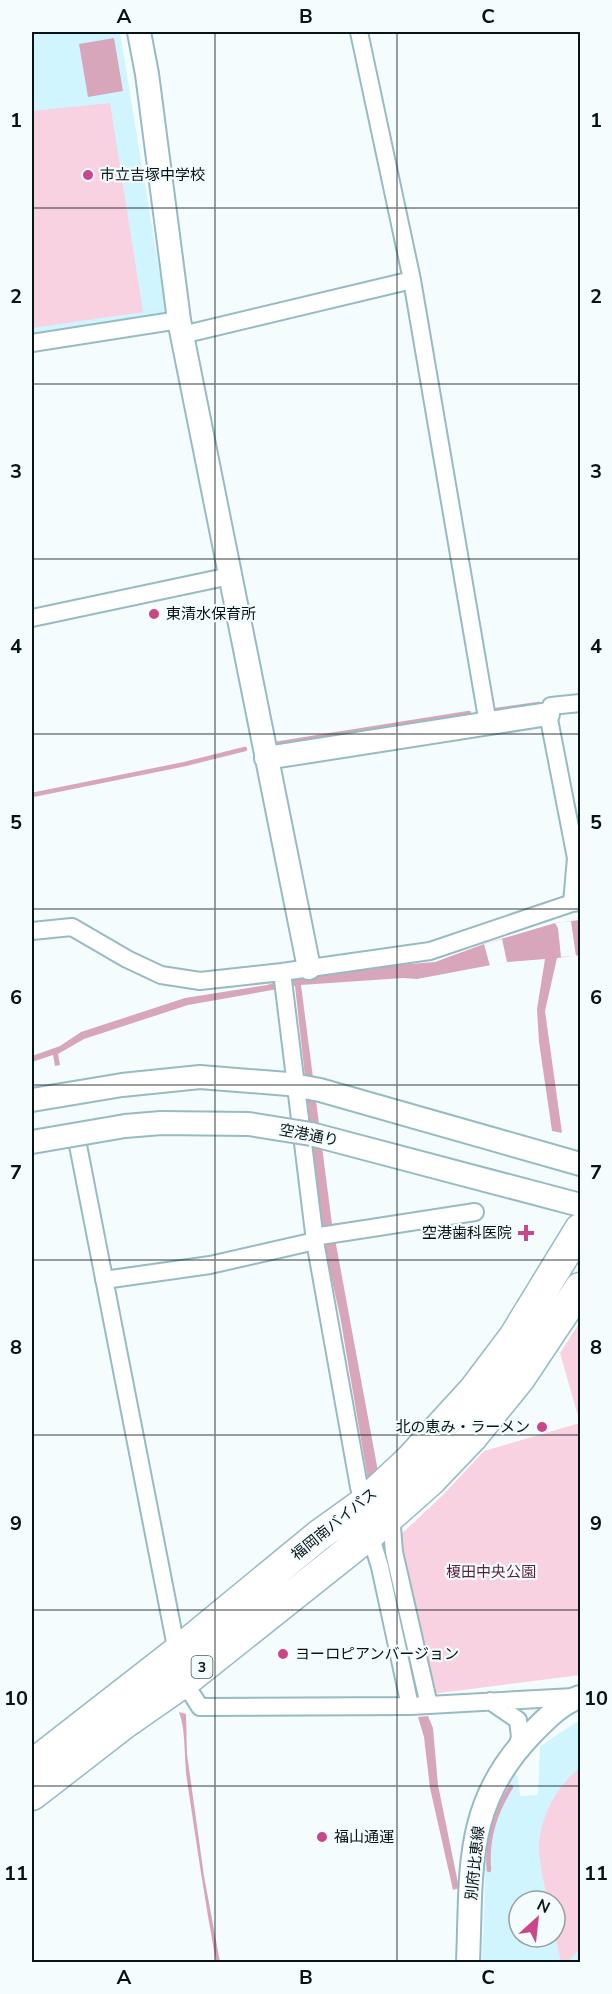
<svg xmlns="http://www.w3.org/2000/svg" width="612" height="1994" font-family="'Nunito Sans','Noto Sans JP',sans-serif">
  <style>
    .built { fill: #d1f5ff; fill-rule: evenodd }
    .green { fill: #f8d2e1 }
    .water { fill: #d8a6bb }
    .pier { fill: #f5fcfe }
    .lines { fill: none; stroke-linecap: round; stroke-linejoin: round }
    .stream { stroke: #d8a6bb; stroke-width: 4.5 }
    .street-casing { stroke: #97bac3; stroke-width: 20 }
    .secondary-casing { stroke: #97bac3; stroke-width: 26 }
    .highway-casing { stroke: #97bac3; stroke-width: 33 }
    .street { stroke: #fff; stroke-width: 16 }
    .secondary { stroke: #fff; stroke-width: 22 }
    .highway { stroke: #fff; stroke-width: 30 }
    .secondary-bridge-casing { stroke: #97bac3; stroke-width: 26; stroke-linecap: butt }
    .secondary-bridge { stroke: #fff; stroke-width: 22 }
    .grid { fill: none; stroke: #071417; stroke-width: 1.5; stroke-opacity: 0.55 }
    .poi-dot { fill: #ca468b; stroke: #f5fcfe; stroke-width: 2 }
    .labels { text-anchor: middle; stroke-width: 4.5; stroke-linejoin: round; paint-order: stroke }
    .shield { fill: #f5fcfe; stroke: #4e5a5c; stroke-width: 1.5 }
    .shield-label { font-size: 14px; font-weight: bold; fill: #071417 }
    .poi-label { font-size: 15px; fill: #071417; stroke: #f5fcfe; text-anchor: start }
    .street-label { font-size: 15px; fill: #071417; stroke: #f5fcfe }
    .park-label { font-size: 15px; fill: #591e3c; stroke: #f5fcfe }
    .neatline { fill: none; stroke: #071417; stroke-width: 2 }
    .grid-label { font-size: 20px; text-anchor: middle; font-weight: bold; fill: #071417 }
  </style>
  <rect width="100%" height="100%" fill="#f5fcfe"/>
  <!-- built -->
  <path class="built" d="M 32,32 L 120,32 L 167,318 L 32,339 Z
    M 580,1720 L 580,1962 L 482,1962 L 485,1882 L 483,1850 L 498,1799 L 514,1773 L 518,1777 L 520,1796 L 538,1795 L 540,1746 ZM 519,1901 L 555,1901 L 555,1937 L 519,1937 Z"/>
  <!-- green -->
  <path class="green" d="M 110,103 L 143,312 L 32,328 L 32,111 Z
    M 580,1322 L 580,1423 L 560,1353 Z
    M 580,1423 L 580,1675 L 431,1694 L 396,1539 L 443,1495 L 484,1451 Z
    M 580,1768 L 580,1948 L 568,1962 L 561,1962 L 555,1934 L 555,1901 L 548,1901 C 544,1883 539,1864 539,1845 C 541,1816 557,1785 580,1768 Z"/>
  <!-- water -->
  <path class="water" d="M 114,38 L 123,91 L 88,97 L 79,44 Z
    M 580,920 L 580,955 L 557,958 L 545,1011 L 562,1133 L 552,1131 L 539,1042 L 537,1009 L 545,959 L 507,962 L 417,979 L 403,978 L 301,985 L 332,1224 L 475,1204 L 477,1208 L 335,1239 L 419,1693 L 413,1694 L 380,1551 L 340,1316 L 323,1240 L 295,986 L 188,1005 L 84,1039 L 58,1054 L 60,1065 L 55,1066 L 53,1055 L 32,1062 L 32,1056 L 60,1046 L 81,1032 L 185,998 L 267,985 L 310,972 L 435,962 L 484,944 L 555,923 Z
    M 179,1712 L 186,1714 L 187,1754 L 204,1876 L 220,1962 L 216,1962 C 205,1902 196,1841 187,1780 C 184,1759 186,1730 179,1712 Z
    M 428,1716 L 433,1728 L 438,1785 L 459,1888 L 453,1890 L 430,1788 L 424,1737 L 418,1717 Z"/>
  <!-- pier -->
  <path class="pier" d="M 571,921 L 576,956 L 561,957 L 558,928 L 555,923 Z
    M 502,939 L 507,962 L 490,966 L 484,944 Z"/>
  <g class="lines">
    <!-- stream -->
    <path class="stream" d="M 496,710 L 539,704
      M 275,744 L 469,713
      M 32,795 L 185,764 L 245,749
      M 489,1870 C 486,1840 495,1812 511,1787"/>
    <defs>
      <path id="street" d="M 359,32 L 412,280 L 488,724
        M 182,335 L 412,280
        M 32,343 L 179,320
        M 32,618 L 230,576
        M 572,903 L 576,858 L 548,714 L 551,706 L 580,703
        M 32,931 L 72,927 L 127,959 L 161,975 L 200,981 L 282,972 L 430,951 L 572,903 L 580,902
        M 282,972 L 315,1241 L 359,1487 L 364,1503
        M 76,1135 L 177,1652 L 184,1682 L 200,1707 L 410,1706 L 574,1697
        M 104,1280 L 210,1265 L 315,1241 L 320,1236 L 475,1212
        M 391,1515 L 394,1552 L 429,1705
        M 370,1534 L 380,1567 L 410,1706
        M 490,1701 L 518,1720 L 520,1737 L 517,1748"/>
      <path id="secondary" d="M 139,32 L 147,74 L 179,320 L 309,968
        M 266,758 L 548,714
        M 32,1100 L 122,1085 L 200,1077 L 288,1084 L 320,1090 L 580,1164
        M 311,1134 L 580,1205
        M 468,1962 C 472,1870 463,1803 533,1732 C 547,1718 561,1703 580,1697"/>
      <path id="highway" d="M 32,1765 L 177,1652 L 318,1536 L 364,1503 L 410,1460 L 474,1390 L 514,1337 L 580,1229
        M 32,1795 L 125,1723 L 184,1682 L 370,1534 L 430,1481 L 472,1437 L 520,1378 L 580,1288"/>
    </defs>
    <!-- street casing -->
    <use href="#street" class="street-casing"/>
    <!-- secondary casing -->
    <use href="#secondary" class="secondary-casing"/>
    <!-- highway casing -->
    <use href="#highway" class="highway-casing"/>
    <!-- street -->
    <use href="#street" class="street"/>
    <!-- secondary -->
    <use href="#secondary" class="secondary"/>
    <!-- highway -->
    <use href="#highway" class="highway"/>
    <defs>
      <path id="secondary-bridge" d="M 32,1142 L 125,1126 L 161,1123 L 249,1124 L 311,1134"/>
    </defs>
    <!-- secondary-bridge casing -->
    <use href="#secondary-bridge" class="secondary-bridge-casing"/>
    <!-- secondary-bridge -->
    <use href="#secondary-bridge" class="secondary-bridge"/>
  </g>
  <!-- grid -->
  <path class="grid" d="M 215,32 L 215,1962M 397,32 L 397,1962M 32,208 L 580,208M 32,384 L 580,384M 32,559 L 580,559M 32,734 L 580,734M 32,909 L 580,909M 32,1085 L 580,1085M 32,1260 L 580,1260M 32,1435 L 580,1435M 32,1610 L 580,1610M 32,1786 L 580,1786"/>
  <!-- markers -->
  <g class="poi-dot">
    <circle cx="88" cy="175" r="6"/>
    <circle cx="154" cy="614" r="6"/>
    <path d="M523 1224h6v6h6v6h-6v6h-6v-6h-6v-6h6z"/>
    <circle cx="542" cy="1427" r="6"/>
    <circle cx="283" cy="1654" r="6"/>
    <circle cx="322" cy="1837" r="6"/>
  </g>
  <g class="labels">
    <!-- shield labels -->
    <rect class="shield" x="191.5" y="1656" width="21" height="22" rx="4.5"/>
    <g class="shield-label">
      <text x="202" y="1672">3</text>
    </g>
    <!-- poi labels -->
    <g class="poi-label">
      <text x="100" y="180">市立吉塚中学校</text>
      <text x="166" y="619">東清水保育所</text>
      <text x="512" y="1238" text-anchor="end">空港歯科医院</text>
      <text x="530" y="1432" text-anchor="end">北の恵み・ラーメン</text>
      <text x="295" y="1659">ヨーロピアンバージョン</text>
      <text x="334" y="1842">福山通運</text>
    </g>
    <!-- street labels -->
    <g class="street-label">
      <text transform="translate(309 1135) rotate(11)" y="5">空港通り</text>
      <text transform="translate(334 1524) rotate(-39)" y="5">福岡南バイパス</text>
      <text transform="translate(475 1863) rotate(-84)" y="5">別府比恵線</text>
    </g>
    <!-- park labels -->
    <g class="park-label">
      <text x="491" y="1577">榎田中央公園</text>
    </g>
  </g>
  <!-- border -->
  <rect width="612" height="1994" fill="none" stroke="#f5fcfe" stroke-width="66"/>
  <!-- north arrow -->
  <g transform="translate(537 1919) rotate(27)"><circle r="28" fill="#f5fcfe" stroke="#969fa2" stroke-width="1.5"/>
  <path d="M0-4.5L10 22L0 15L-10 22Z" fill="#ca468b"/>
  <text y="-9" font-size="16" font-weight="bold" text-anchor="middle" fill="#071417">N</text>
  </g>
  <rect x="33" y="33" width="546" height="1928" class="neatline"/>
  <g class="grid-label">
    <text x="124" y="23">A</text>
    <text x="306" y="23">B</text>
    <text x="488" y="23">C</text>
    <text x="16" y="127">1</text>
    <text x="596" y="127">1</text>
    <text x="16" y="303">2</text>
    <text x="596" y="303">2</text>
    <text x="16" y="478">3</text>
    <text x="596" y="478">3</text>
    <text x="16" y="653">4</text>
    <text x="596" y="653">4</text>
    <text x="16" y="829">5</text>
    <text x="596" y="829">5</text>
    <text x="16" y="1004">6</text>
    <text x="596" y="1004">6</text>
    <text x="16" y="1179">7</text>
    <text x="596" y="1179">7</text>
    <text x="16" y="1354">8</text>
    <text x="596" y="1354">8</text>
    <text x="16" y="1530">9</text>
    <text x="596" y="1530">9</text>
    <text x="16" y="1705">10</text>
    <text x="596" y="1705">10</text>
    <text x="16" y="1880">11</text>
    <text x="596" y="1880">11</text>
    <text x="124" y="1984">A</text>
    <text x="306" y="1984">B</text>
    <text x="488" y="1984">C</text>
  </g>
</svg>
